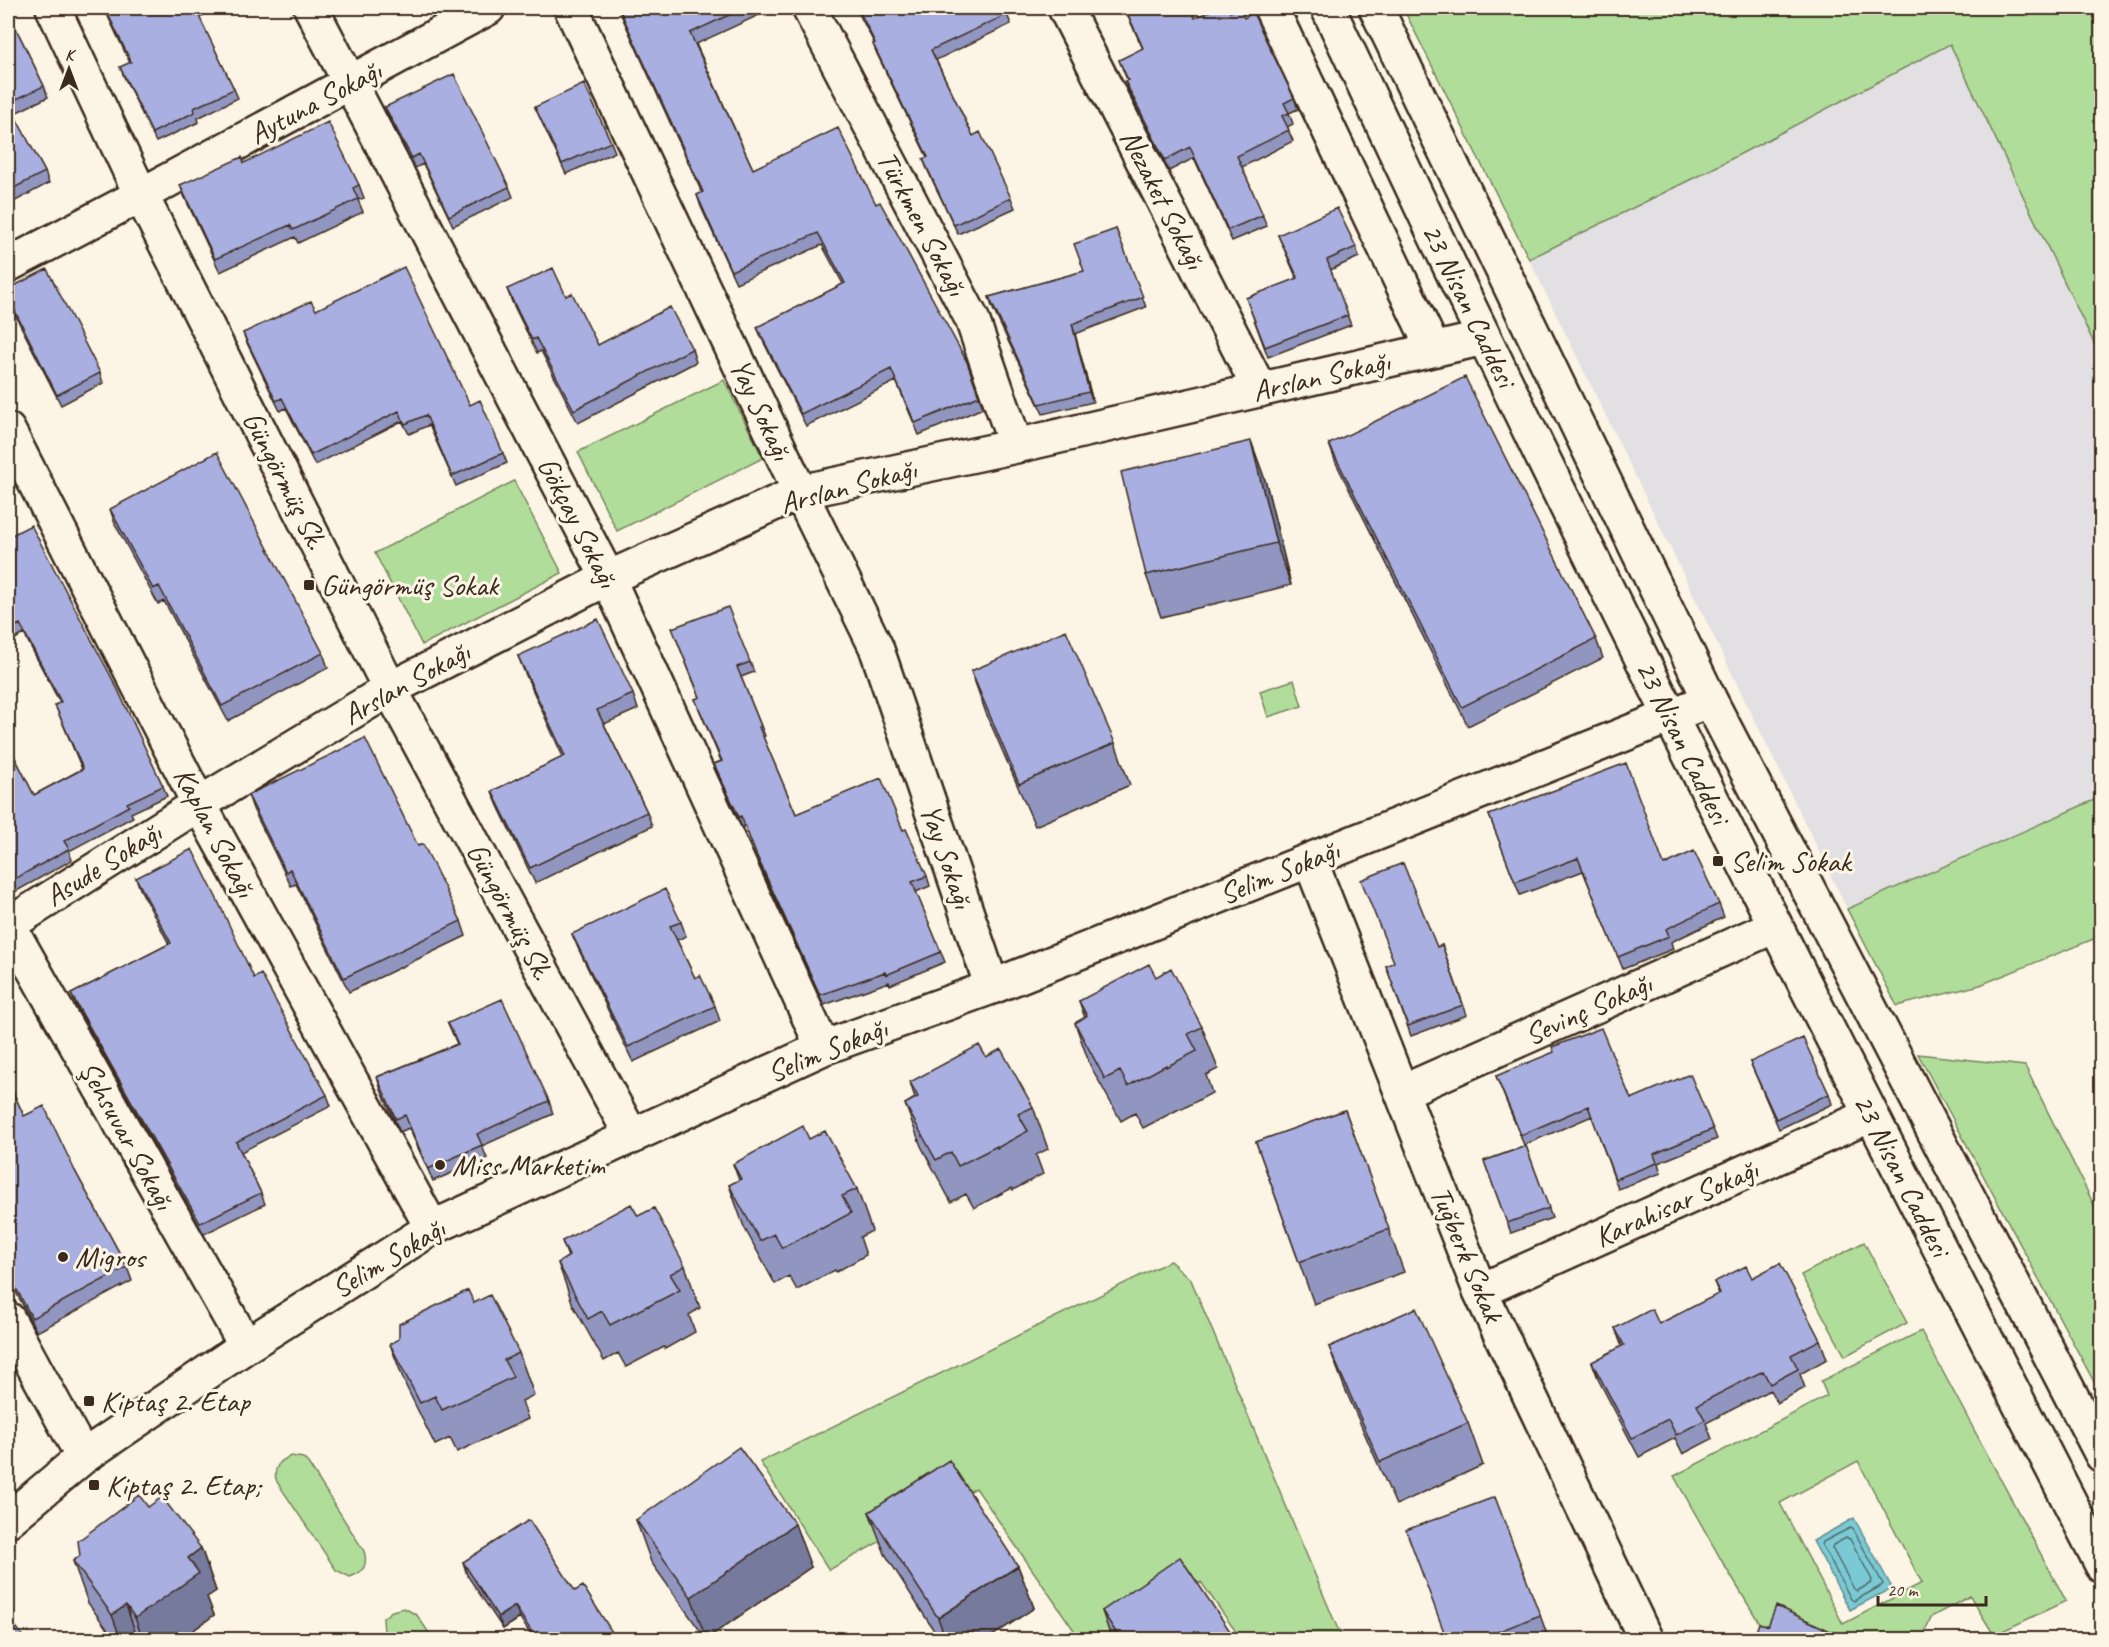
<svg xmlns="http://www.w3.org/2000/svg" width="2109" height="1647" font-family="Caveat,sans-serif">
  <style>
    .built { fill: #e3e0e4 }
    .green { fill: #b1dd9b; stroke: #76845c; stroke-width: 1.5; fill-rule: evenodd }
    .water { fill: #7acad5; stroke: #618a8c; stroke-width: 1.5 }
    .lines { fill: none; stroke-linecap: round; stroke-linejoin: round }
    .shore { stroke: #546a67; stroke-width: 1.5 }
    .minor-casing { stroke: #3b2a1e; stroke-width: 38 }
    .minor { stroke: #fcf5e5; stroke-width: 33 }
    .wall { fill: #9196c1; stroke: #3b2a1e; stroke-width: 1.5 }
    .shaded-wall { fill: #767a9d; stroke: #3b2a1e; stroke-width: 1.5 }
    .building { fill: #a9afe0; stroke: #3b2a1e; stroke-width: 1.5 }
    .poi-dot { fill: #3b2a1e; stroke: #fcf5e5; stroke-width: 2 }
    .labels { text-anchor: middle; stroke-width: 6; stroke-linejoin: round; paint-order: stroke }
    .street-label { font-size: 30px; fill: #3b2a1e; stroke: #fcf5e5 }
    .poi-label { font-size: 30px; fill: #3b2a1e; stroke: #fcf5e5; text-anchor: start }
  </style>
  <rect width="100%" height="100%" fill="#fcf5e5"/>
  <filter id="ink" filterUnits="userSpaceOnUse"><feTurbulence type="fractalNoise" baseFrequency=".0167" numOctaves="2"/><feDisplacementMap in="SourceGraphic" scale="12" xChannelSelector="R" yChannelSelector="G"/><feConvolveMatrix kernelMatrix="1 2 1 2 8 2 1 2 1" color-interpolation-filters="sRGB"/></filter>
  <g filter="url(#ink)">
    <!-- built -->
    <path class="built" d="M 1950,44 L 2101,358 L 2101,797 L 1847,909 L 1529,259 L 1708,171 Z"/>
    <!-- green -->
    <path class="green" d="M 1403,8 L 2101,8 L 2101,358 L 1950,44 L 1708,171 L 1529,259 Z
      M 724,380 L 763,458 L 617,531 L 578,452 Z
      M 514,481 L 562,573 L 422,645 L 375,553 Z
      M 1294,680 L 1302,706 L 1268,717 L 1260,691 Z
      M 2101,797 L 2101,936 L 1980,985 L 1897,1006 L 1847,909 Z
      M 1918,1054 L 2025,1066 L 2101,1219 L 2101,1395 Z
      M 1864,1242 L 1907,1323 L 1845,1356 L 1801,1275 Z
      M 1170,1261 L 1191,1280 L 1342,1639 L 1241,1639 L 1201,1582 L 1100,1639 L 1080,1639 L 976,1488 L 829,1570 L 760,1462 Z
      M 1921,1331 L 2066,1601 L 1994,1635 L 1970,1596 L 1931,1617 L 1922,1639 L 1769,1639 L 1723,1563 L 1674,1476 L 1827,1396 L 1821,1381 ZM 1858,1461 L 1922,1583 L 1843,1624 L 1780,1503 Z
      M 291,1456 L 303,1458 L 308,1463 L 364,1551 C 368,1565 364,1572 350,1577 L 336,1570 L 277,1482 C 272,1468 279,1461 291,1456 Z
      M 404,1608 L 417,1615 L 433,1639 L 388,1639 L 384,1633 L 383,1618 L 392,1611 Z"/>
    <!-- water -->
    <path class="water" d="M 1854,1518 L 1892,1588 L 1850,1610 L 1813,1541 Z"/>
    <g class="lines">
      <!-- shore -->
      <path class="shore" d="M 1850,1528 L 1853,1529 L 1883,1584 L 1881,1586 L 1854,1601 L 1851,1599 L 1822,1545 L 1823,1542 Z
        M 1846,1538 L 1850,1539 L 1872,1580 L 1871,1583 L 1857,1591 L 1854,1589 L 1832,1548 L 1833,1545 Z"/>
      <defs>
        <path id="minor" d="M 53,8 L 141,195 L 390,689 L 632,1137
          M 311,8 L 608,578 L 823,1048
          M 571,8 L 800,492 L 876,647 L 992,987
          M 809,8 L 972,319 L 1016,446
          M 1065,8 L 1260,390
          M 1271,8 L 1433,349
          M 1328,8 C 1380,118 1431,229 1485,339 C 1684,751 1893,1158 2102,1565
          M 1376,8 L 1710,700 L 2102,1455
          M 8,265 L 141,195 L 488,8
          M 8,430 L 199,804 L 432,1228
          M 1310,860 L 1480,1291 L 1646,1640
          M 8,924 L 246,1346
          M 8,925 L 199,804 L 390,689 L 608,578 L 800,492 L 1016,446 L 1484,338
          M 1402,1092 L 1775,926
          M 1480,1291 L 1871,1115
          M 8,1319 L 83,1457
          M 8,1520 L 83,1457 L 246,1346 L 432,1228 L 823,1048 L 992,987 L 1710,700"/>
      </defs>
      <!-- minor casing -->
      <use href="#minor" class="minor-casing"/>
      <!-- minor -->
      <use href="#minor" class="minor"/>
    </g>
    <!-- wall -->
    <path class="wall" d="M 104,8 L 218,8 L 199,17 L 234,89 L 238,98 L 198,118 L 199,122 L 156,142 L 124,77 L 120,67 L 130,63 Z
      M 618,8 L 774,8 L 696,44 L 753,169 L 876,204 L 967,362 L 983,408 L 919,435 L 896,381 L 806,426 L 762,339 L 757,327 L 843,284 L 822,245 L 736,283 L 701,207 L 697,195 L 702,193 Z
      M 856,8 L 1004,8 L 1011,24 L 936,60 L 973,136 L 1011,198 L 1015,208 L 958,234 L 927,169 L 923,159 L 927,157 L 877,54 L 873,44 L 874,43 Z
      M 1124,8 L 1191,8 L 1195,18 L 1230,12 L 1244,18 L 1294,98 L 1298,109 L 1289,113 L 1293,124 L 1287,127 L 1293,141 L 1242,167 L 1267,226 L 1232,241 L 1194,158 L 1169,171 L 1129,92 L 1125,81 L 1127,80 L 1119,60 L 1143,49 Z
      M 8,12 L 44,86 L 48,97 L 13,114 L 45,172 L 49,183 L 8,205 Z
      M 385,107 L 509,187 L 513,197 L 453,226 L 423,164 L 415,168 L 389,117 Z
      M 535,107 L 611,142 L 615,152 L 566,174 L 539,116 Z
      M 244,163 L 359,185 L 364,198 L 358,200 L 363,212 L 298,243 L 295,237 L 220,272 L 185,198 L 180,185 Z
      M 1116,229 L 1146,307 L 1075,334 L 1093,402 L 1043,414 L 992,307 L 989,297 L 1084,271 Z
      M 1278,235 L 1356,247 L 1359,257 L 1330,270 L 1351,325 L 1268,357 L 1246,298 L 1297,279 Z
      M 8,289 L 100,373 L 103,383 L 61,405 L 8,301 Z
      M 507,289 L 566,296 L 598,345 L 692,349 L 696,362 L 578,423 L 541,351 L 537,353 L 512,302 Z
      M 316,310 L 470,405 L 503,453 L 507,463 L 456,486 L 429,425 L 409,434 L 402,421 L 315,465 L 286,408 L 280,411 L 247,343 L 243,333 Z
      M 1251,441 L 1266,483 L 1291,585 L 1161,617 L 1146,575 Z
      M 1329,444 L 1596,639 L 1603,658 L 1468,726 L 1336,463 Z
      M 110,509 L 323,653 L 328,668 L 228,721 L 164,601 L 158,604 L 115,524 Z
      M 8,537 L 163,786 L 167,796 L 131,813 L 133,817 L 69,851 L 72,860 L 15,892 L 8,878 L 8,744 L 34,795 L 82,769 L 55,705 L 60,703 L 24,634 L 8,643 Z
      M 676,638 L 750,662 L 754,672 L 741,677 L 761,726 L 765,736 L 763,737 L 796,814 L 903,830 L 927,876 L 930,886 L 916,892 L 945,962 L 890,985 L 889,982 L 824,1005 L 760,864 L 745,826 L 742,827 L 718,774 L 714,764 L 721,761 L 699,709 L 695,699 L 700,698 Z
      M 518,656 L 633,694 L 638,709 L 604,724 L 647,812 L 652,826 L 535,883 L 498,806 L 492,791 L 563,757 L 524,671 Z
      M 971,671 L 1115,743 L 1130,785 L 1035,826 L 986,713 Z
      M 248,795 L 418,846 L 461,921 L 466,936 L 349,992 L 296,884 L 291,886 L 253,809 Z
      M 1489,815 L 1664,865 L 1719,904 L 1724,917 L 1671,942 L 1673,949 L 1623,969 L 1583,871 L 1520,895 Z
      M 136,878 L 254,978 L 327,1095 L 331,1106 L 241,1152 L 261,1193 L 265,1204 L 204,1234 L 76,1005 L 71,994 L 169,944 L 140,889 Z
      M 681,922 L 686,936 L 677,940 L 695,978 L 715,1006 L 720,1021 L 633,1062 L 578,948 L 572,934 Z
      M 1442,945 L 1467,1015 L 1411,1036 L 1386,966 Z
      M 1156,977 L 1202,1027 L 1218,1069 L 1206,1075 L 1212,1093 L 1182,1109 L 1181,1108 L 1143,1128 L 1135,1113 L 1121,1121 L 1090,1065 L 1075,1023 L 1085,1018 L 1079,1001 Z
      M 448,1023 L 549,1101 L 553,1114 L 482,1146 L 487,1158 L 433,1181 L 409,1128 L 400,1132 L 381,1090 L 377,1077 L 457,1044 Z
      M 986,1057 L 1033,1107 L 1048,1149 L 1036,1155 L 1043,1174 L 1013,1190 L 1012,1188 L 974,1208 L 966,1194 L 951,1202 L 921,1146 L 905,1104 L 915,1098 L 910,1082 Z
      M 1750,1062 L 1829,1094 L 1832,1104 L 1779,1129 Z
      M 1496,1076 L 1631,1099 L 1713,1129 L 1717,1139 L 1658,1163 L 1661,1173 L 1618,1189 L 1592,1116 L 1524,1145 Z
      M 8,1081 L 24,1116 L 75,1171 L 127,1267 L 132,1281 L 37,1332 L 8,1277 Z
      M 1345,1110 L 1404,1272 L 1314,1304 L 1256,1142 Z
      M 809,1139 L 857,1189 L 872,1231 L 860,1237 L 866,1255 L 836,1272 L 835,1270 L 797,1290 L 789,1276 L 775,1284 L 744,1227 L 729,1185 L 739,1180 L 733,1164 Z
      M 1526,1146 L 1552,1218 L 1511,1233 L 1484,1161 Z
      M 638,1216 L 685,1266 L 700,1308 L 689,1315 L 695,1332 L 665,1349 L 664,1347 L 626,1367 L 618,1353 L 604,1361 L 573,1305 L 558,1263 L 568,1257 L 562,1241 Z
      M 1752,1278 L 1820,1340 L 1827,1359 L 1800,1374 L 1805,1388 L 1777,1403 L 1770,1390 L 1706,1423 L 1712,1439 L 1683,1454 L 1675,1438 L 1639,1457 L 1599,1381 L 1592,1362 L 1622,1347 L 1615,1328 L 1659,1324 L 1719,1294 L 1714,1282 Z
      M 474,1303 L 519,1353 L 534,1395 L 522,1401 L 528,1419 L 457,1452 L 450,1438 L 435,1445 L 406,1386 L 390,1344 Z
      M 1329,1347 L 1468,1423 L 1483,1465 L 1396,1505 L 1345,1389 Z
      M 148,1507 L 201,1548 L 216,1591 L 207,1597 L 214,1615 L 180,1640 L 115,1640 L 88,1603 L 73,1561 Z
      M 869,1512 L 1018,1566 L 1034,1608 L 986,1640 L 940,1640 L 885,1554 Z
      M 636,1520 L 811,1567 L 706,1639 L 651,1562 Z
      M 463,1562 L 575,1591 L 617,1640 L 534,1640 L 520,1618 L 503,1629 L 467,1575 Z
      M 1102,1611 L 1236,1640 L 1112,1640 Z
      M 1540,1615 L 1549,1640 L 1446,1640 Z"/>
    <!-- shaded-wall -->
    <path class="shaded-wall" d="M 1072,324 L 1075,334 L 1093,402 L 1089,392 Z
      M 1251,441 L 1266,483 L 1291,585 L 1276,543 Z
      M 795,1524 L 811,1567 L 706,1639 L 691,1597 Z
      M 201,1548 L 216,1591 L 207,1597 L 214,1615 L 180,1640 L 143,1640 L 135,1618 L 188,1558 Z
      M 1018,1566 L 1034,1608 L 986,1640 L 946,1640 L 938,1618 Z
      M 126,1605 L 138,1640 L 121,1640 L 112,1615 Z
      M 515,1606 L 520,1618 L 503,1629 L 498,1617 Z"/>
    <!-- building -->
    <path class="building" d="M 105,8 L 195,8 L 234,89 L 194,108 L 195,112 L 152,133 L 120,67 L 131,62 Z
      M 619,8 L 744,8 L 690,33 L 753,169 L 838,128 L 876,204 L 880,202 L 967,362 L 979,396 L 915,423 L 891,369 L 801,414 L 757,327 L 845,283 L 818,233 L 731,271 L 697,195 L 703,192 Z
      M 858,8 L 1004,8 L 1008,14 L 931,50 L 973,136 L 980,132 L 1011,198 L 954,225 L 923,159 L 928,157 L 873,44 L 875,43 Z
      M 1125,8 L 1191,8 L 1195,18 L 1216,8 L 1228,8 L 1230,12 L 1240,8 L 1244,18 L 1253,13 L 1294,98 L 1284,103 L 1289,113 L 1282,116 L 1289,130 L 1237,156 L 1263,215 L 1228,230 L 1190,147 L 1165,160 L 1125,81 L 1128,80 L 1119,60 L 1143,48 Z
      M 8,12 L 44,86 L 8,103 L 45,172 L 8,191 Z
      M 454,74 L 509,187 L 449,216 L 419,154 L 412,158 L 385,107 Z
      M 584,84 L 611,142 L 562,164 L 535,107 Z
      M 328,122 L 359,185 L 353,188 L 358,199 L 293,230 L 290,225 L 215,259 L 180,185 L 242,157 L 244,163 Z
      M 1337,208 L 1356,247 L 1327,260 L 1348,315 L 1265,347 L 1246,298 L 1298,278 L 1278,235 Z
      M 1116,229 L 1143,297 L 1072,324 L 1089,392 L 1039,404 L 989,297 L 1084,271 L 1074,244 Z
      M 404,267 L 470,405 L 480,400 L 503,453 L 452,476 L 426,415 L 405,424 L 399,411 L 311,455 L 282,398 L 276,401 L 243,333 L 311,301 L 316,310 Z
      M 553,268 L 566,296 L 572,293 L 598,345 L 670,307 L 692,349 L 574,410 L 536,338 L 532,340 L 507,289 Z
      M 47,269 L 100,373 L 57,395 L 8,297 L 8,289 Z
      M 1465,377 L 1596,639 L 1462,707 L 1329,444 Z
      M 1251,441 L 1276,543 L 1146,575 L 1121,472 Z
      M 217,452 L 323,653 L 222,706 L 159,586 L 153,589 L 110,509 Z
      M 31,525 L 117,688 L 163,786 L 127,803 L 129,806 L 64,841 L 69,849 L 11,881 L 8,874 L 8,744 L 34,795 L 83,769 L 55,705 L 61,702 L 20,624 L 8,630 L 8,537 Z
      M 728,607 L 750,662 L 737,667 L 761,726 L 759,727 L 796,814 L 881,778 L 903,830 L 906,829 L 927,876 L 912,882 L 941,952 L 886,975 L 885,972 L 820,995 L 756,854 L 741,816 L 739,817 L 714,764 L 722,761 L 695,699 L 700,697 L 672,628 Z
      M 598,619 L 633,694 L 597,710 L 647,812 L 530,868 L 492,791 L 565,756 L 518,656 Z
      M 1066,630 L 1115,743 L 1019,784 L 971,671 Z
      M 365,738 L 418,846 L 423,844 L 461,921 L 344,978 L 290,869 L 286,872 L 248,795 Z
      M 1626,763 L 1664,865 L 1694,851 L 1719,904 L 1666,929 L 1669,936 L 1618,957 L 1578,858 L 1515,882 L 1489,815 Z
      M 192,849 L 216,897 L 254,978 L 261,974 L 327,1095 L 236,1142 L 261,1193 L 200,1223 L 71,994 L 171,943 L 136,878 Z
      M 1403,863 L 1437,947 L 1442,945 L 1463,1005 L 1408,1026 L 1386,966 L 1394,962 L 1361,880 Z
      M 665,889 L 681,922 L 670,926 L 695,978 L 700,975 L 715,1006 L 628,1047 L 572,934 Z
      M 1149,964 L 1156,977 L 1171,968 L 1202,1027 L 1188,1034 L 1197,1051 L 1166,1067 L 1166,1065 L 1128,1086 L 1120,1071 L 1105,1079 L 1075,1023 L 1087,1016 L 1079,1001 Z
      M 502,999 L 549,1101 L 477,1134 L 482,1145 L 428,1169 L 405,1115 L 396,1119 L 377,1077 L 458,1044 L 448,1023 Z
      M 1601,1028 L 1631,1099 L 1690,1074 L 1713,1129 L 1654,1154 L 1657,1163 L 1615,1179 L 1588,1106 L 1521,1135 L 1496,1076 L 1554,1052 L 1552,1047 Z
      M 1803,1038 L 1829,1094 L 1776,1119 L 1750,1062 Z
      M 979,1045 L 986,1057 L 1001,1049 L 1033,1107 L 1018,1114 L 1028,1131 L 997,1148 L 997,1146 L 958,1166 L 951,1152 L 936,1160 L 905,1104 L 918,1097 L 910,1082 Z
      M 8,1081 L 24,1116 L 44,1106 L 75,1171 L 127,1267 L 32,1318 L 8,1273 Z
      M 1345,1110 L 1389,1229 L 1299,1262 L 1256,1142 Z
      M 803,1126 L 809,1139 L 825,1131 L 857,1189 L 842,1196 L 851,1213 L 821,1229 L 820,1228 L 782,1248 L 774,1234 L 760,1241 L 729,1185 L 741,1179 L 733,1164 Z
      M 1526,1146 L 1549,1208 L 1507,1223 L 1484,1161 Z
      M 631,1204 L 638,1216 L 654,1208 L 685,1266 L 670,1274 L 680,1290 L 649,1306 L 649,1305 L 610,1325 L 602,1311 L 588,1319 L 558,1263 L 569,1256 L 562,1241 Z
      M 1780,1263 L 1820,1340 L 1791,1355 L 1798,1369 L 1770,1384 L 1763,1371 L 1697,1405 L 1705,1420 L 1676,1435 L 1668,1419 L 1632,1438 L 1592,1362 L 1624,1345 L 1615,1328 L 1652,1309 L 1659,1324 L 1720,1293 L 1714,1282 L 1746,1266 L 1752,1278 Z
      M 468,1290 L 474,1303 L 490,1295 L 519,1353 L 504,1360 L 513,1377 L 442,1410 L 435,1396 L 420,1403 L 390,1344 L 399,1339 L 399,1324 Z
      M 1416,1308 L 1468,1423 L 1380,1462 L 1329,1347 Z
      M 739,1447 L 795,1524 L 691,1597 L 636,1520 Z
      M 949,1460 L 1018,1566 L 938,1618 L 869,1512 Z
      M 139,1495 L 148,1507 L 162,1497 L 201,1548 L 188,1558 L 199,1573 L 135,1618 L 126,1605 L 112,1615 L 73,1561 L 80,1556 L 78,1541 Z
      M 1495,1497 L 1540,1615 L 1477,1640 L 1447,1640 L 1406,1530 Z
      M 529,1520 L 575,1591 L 583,1586 L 617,1640 L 537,1640 L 515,1606 L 498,1617 L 463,1562 Z
      M 1180,1557 L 1236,1640 L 1121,1640 L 1102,1611 Z
      M 1776,1606 L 1850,1640 L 1753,1640 L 1759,1623 L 1768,1626 Z
      M 8,1616 L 26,1640 L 8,1640 Z"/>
  </g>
  <!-- markers -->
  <g class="poi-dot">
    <rect x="303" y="579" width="12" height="12" rx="3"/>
    <rect x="1712" y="855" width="12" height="12" rx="3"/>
    <circle cx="440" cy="1165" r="6"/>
    <circle cx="63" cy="1257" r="6"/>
    <rect x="83" y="1395" width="12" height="12" rx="3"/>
    <rect x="88" y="1479" width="12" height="12" rx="3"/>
  </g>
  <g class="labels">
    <!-- street labels -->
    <g class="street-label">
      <text transform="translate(315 102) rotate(-28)" y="10">Aytuna Sokağı</text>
      <text transform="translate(1163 199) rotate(63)" y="10">Nezaket Sokağı</text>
      <text transform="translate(922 223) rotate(62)" y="10">Türkmen Sokağı</text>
      <text transform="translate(1469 305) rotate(64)" y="10">23 Nisan Caddesi</text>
      <text transform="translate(1321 376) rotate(-13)" y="10">Arslan Sokağı</text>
      <text transform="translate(761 409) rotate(65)" y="10">Yay Sokağı</text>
      <text transform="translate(285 480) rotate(63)" y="10">Güngörmüş Sk.</text>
      <text transform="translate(848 486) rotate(-15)" y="10">Arslan Sokağı</text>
      <text transform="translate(578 522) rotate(63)" y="10">Gökçay Sokağı</text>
      <text transform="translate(406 683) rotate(-29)" y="10">Arslan Sokağı</text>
      <text transform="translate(1683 742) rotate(64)" y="10">23 Nisan Caddesi</text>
      <text transform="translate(215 832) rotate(62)" y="10">Kaplan Sokağı</text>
      <text transform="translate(947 856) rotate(71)" y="10">Yay Sokağı</text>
      <text transform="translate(103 864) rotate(-32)" y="10">Asude Sokağı</text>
      <text transform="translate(1279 872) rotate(-22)" y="10">Selim Sokağı</text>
      <text transform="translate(510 911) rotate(62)" y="10">Güngörmüş Sk.</text>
      <text transform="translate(1588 1009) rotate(-24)" y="10">Sevinç Sokağı</text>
      <text transform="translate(827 1050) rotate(-22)" y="10">Selim Sokağı</text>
      <text transform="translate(127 1135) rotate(61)" y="10">Şehsuvar Sokağı</text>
      <text transform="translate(1902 1175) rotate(63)" y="10">23 Nisan Caddesi</text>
      <text transform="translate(1676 1203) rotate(-24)" y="10">Karahisar Sokağı</text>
      <text transform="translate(1467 1254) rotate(67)" y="10">Tuğberk Sokak</text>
      <text transform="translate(388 1258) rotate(-31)" y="10">Selim Sokağı</text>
    </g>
    <!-- poi labels -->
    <g class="poi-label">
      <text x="321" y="595">Güngörmüş Sokak</text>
      <text x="1730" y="871">Selim Sokak</text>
      <text x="452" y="1175">Miss Marketim</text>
      <text x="75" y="1267">Migros</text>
      <text x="101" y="1411">Kiptaş 2. Etap</text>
      <text x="106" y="1495">Kiptaş 2. Etap;</text>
    </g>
  </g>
  <!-- margin -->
  <rect width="2109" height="1647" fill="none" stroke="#fcf5e5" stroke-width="30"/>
  <rect x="15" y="15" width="2079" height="1617" fill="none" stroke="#3b2a1e" stroke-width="2" filter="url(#ink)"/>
  <!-- north arrow -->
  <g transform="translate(69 69)" stroke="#fcf5e5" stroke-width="4.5" paint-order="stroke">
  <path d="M0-4.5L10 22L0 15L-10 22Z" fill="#3b2a1e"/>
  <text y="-9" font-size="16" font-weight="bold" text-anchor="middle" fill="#3b2a1e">K</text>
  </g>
  <!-- scale -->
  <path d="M1878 1596v9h108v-9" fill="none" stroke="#3b2a1e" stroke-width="3"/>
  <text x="1887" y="1596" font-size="18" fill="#3b2a1e" stroke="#fcf5e5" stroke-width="4.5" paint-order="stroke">20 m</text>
</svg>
